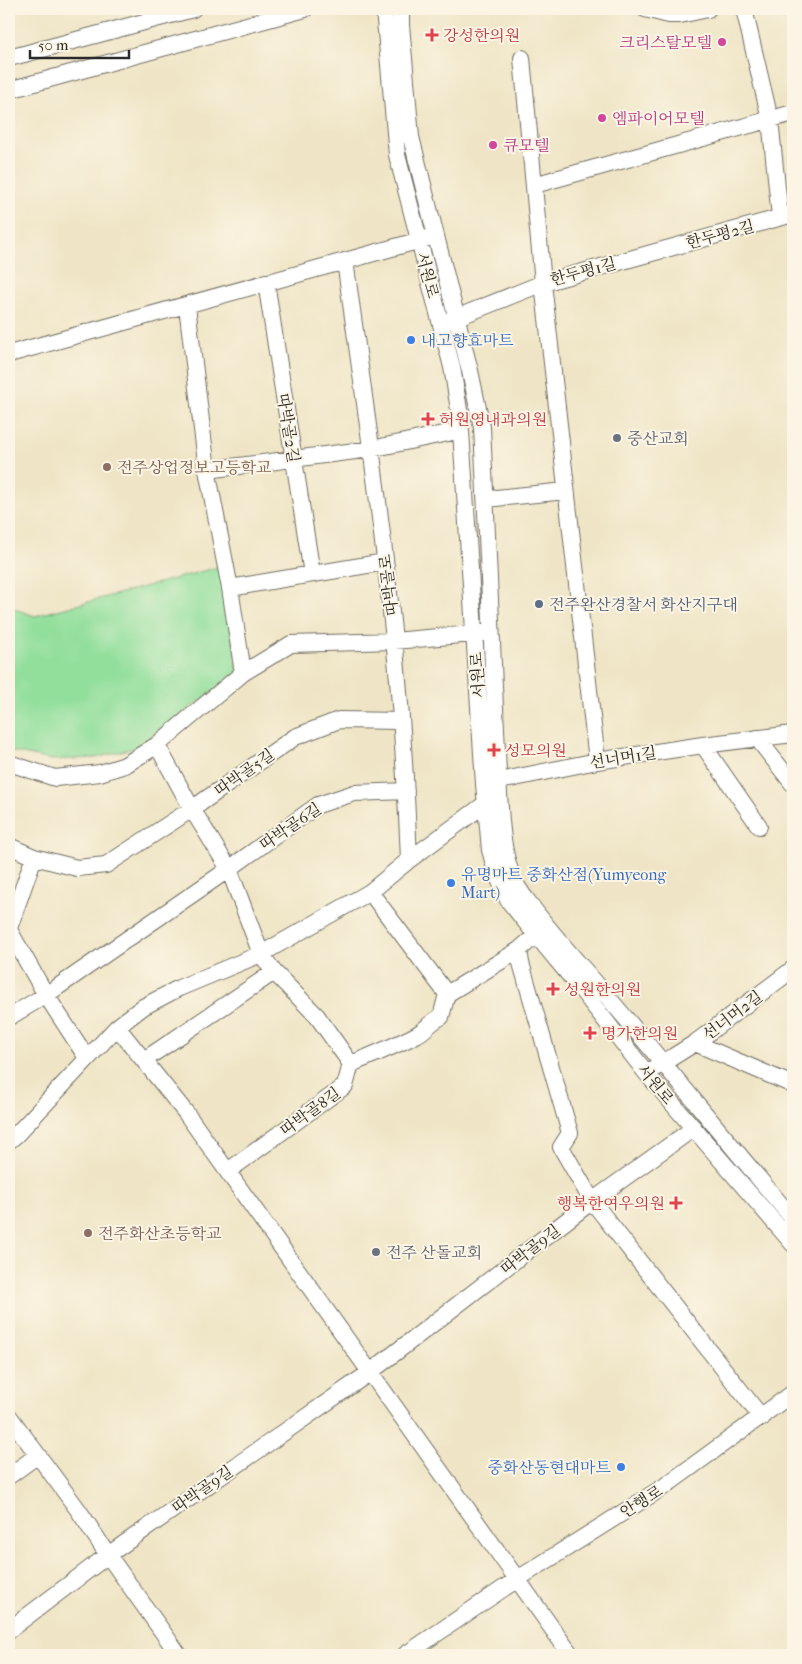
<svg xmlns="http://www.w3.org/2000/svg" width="802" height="1664" font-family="'IM FELL French Canon','Noto Serif KR',serif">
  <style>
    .green { fill: #92df9c; stroke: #5e8564 }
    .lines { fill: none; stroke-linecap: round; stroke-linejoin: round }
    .minor-casing { stroke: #706c61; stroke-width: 18 }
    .minor { stroke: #fff; stroke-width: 16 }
    .health-dot { fill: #e0444e; stroke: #fcf5e5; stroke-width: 2 }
    .hotel-dot { fill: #d1479c; stroke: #fcf5e5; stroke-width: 2 }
    .shop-dot { fill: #3f7fe0; stroke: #fcf5e5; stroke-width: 2 }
    .worship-dot { fill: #6b7280; stroke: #fcf5e5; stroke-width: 2 }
    .education-dot { fill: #8d6e63; stroke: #fcf5e5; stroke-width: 2 }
    .service-dot { fill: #5c6f8a; stroke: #fcf5e5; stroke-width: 2 }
    .labels { text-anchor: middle; stroke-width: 4; stroke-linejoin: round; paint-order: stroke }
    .health-label { font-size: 16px; fill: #be3a42; stroke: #fcf5e5; text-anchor: start }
    .hotel-label { font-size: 16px; fill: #b23c85; stroke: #fcf5e5; text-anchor: start }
    .street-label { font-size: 16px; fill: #2b2b2b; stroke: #fcf5e5 }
    .shop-label { font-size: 16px; fill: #366cbe; stroke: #fcf5e5; text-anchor: start }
    .worship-label { font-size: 16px; fill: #5b616d; stroke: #fcf5e5; text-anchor: start }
    .education-label { font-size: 16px; fill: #785e54; stroke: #fcf5e5; text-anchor: start }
    .service-label { font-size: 16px; fill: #4e5e75; stroke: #fcf5e5; text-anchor: start }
  </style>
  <rect width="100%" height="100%" fill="#fcf5e5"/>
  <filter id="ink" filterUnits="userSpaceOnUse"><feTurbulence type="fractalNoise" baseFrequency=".02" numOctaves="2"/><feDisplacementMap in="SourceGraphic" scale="10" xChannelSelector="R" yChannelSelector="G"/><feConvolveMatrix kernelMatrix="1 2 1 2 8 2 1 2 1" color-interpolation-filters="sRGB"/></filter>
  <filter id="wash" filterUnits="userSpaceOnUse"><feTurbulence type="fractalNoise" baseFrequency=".0096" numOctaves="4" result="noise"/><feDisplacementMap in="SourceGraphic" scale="20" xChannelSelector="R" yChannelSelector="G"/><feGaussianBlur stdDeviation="1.12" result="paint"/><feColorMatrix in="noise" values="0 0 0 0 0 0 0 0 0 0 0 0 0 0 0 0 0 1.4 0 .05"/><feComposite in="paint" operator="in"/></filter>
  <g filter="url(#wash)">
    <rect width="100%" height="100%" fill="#efe5c6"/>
    <!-- green -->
    <path class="green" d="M 222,566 L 238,674 L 134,748 L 95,758 L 51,760 L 9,751 L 9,607 L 35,616 Z"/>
  </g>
  <g filter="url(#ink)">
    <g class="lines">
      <defs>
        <path id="minor" d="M 384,9 L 397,155 L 452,367 L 460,416 L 484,784 L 490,850 L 496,872 L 508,900 L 536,935 L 580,988 L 647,1074 L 793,1244
          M 401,9 L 401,25 L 411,137 L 470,371 L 482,427 L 499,794 C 501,821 502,850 512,876 C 517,889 527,900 535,911 C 557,940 582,967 606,995 C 669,1069 730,1145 793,1219
          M 645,9 L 669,15 L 680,15 L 708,9
          M 744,9 L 770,119 L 780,217
          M 9,58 L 193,9
          M 522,58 L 543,283 L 597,761
          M 9,90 L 305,9
          M 534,185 L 793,113
          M 345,261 C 363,387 381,514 394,640 C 402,713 406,787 409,860
          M 266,282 L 312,574
          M 187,306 L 207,470 L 230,588 L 243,673
          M 448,321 L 543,283 L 793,214
          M 9,354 L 428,238
          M 207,470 L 371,449 L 453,432
          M 486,499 L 566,491
          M 230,588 L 385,562
          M 757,738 L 793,784
          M 157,745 L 192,809 L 229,869 L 261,954 L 274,972 L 317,1016 L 351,1064
          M 703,745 L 759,826
          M 9,763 L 55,778 L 100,773 L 125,765 L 157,745 L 243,673 L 291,644 L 394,641 L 483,633
          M 490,783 L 597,761 L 703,745 L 793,734
          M 9,846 L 34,857 L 77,868 L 106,865 L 192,809 L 295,737 L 339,720 L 400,721
          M 370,892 L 447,994 L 519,950
          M 9,928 L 34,857
          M 9,930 L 46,995 L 87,1058
          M 536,935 L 519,950 L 521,963 L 570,1133 L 561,1147 L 592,1201 L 762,1418
          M 9,1017 L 46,995 L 229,869 L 318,805 L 354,793 L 406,791
          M 117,1027 L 186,1113 L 571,1655
          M 695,1043 L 793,1085
          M 144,1060 L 274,972
          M 655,1068 L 695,1043 L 793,969
          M 9,1141 L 16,1135 L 117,1027 L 143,1007 L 179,988 L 261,954 L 370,892 L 409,860 L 493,798
          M 228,1171 L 345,1086 L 351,1064 C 373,1055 395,1046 416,1035 C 426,1030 431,1021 441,1017 L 447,994
          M 9,1416 L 79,1511 L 108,1555 L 369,1373 L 592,1201 L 694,1128
          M 9,1476 L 38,1455
          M 9,1630 L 108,1555 L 179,1655
          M 405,1655 L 516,1580 L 665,1486 L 793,1393"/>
      </defs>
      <!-- minor casing -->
      <use href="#minor" class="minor-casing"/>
      <!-- minor -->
      <use href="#minor" class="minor"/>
    </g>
  </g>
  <!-- markers -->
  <g class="health-dot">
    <path d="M429.5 27.5h5v5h5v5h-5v5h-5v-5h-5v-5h5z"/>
    <path d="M425.5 411.5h5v5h5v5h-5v5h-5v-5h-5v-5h5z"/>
    <path d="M491.5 742.5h5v5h5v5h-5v5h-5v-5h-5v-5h5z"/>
    <path d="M550.5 981.5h5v5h5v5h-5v5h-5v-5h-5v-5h5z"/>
    <path d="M587.5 1025.5h5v5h5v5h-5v5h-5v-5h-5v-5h5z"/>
    <path d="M673.5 1195.5h5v5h5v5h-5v5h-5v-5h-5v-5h5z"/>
  </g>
  <g class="hotel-dot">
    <circle cx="722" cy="42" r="5"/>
    <circle cx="602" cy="118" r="5"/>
    <circle cx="493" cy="145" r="5"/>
  </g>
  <g class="shop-dot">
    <circle cx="411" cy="340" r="5"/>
    <circle cx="451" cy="883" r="5"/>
    <circle cx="621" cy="1467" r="5"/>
  </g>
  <g class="worship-dot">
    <circle cx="617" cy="438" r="5"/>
    <circle cx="376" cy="1252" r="5"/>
  </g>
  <g class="education-dot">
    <circle cx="107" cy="467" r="5"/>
    <circle cx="88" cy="1233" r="5"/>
  </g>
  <circle class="service-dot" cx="539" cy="604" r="5"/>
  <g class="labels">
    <!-- health labels -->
    <g class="health-label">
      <text x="443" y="41">강성한의원</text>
      <text x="439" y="425">허원영내과의원</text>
      <text x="505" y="756">성모의원</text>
      <text x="564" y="995">성원한의원</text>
      <text x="601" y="1039">명가한의원</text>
      <text x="665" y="1209" text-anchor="end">행복한여우의원</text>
    </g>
    <!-- hotel labels -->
    <g class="hotel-label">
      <text x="712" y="48" text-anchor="end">크리스탈모텔</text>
      <text x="612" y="124">엠파이어모텔</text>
      <text x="503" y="151">큐모텔</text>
    </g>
    <!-- street labels -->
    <g class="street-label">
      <text transform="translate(720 234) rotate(-15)" y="6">한두평2길</text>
      <text transform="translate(583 271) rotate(-15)" y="6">한두평1길</text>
      <text transform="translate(428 275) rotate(75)" y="6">서원로</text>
      <text transform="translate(289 428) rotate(81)" y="6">따박골2길</text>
      <text transform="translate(388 585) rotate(-97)" y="6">따박골로</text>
      <text transform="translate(477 675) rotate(-94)" y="6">서원로</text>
      <text transform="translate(623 757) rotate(-9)" y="6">선너머1길</text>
      <text transform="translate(244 772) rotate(-35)" y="6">따박골5길</text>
      <text transform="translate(290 826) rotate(-34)" y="6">따박골6길</text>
      <text transform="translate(732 1015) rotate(-37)" y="6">선너머2길</text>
      <text transform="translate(656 1084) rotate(50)" y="6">서원로</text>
      <text transform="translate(310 1111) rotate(-36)" y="6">따박골8길</text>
      <text transform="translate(530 1249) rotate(-38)" y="6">따박골9길</text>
      <text transform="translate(202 1489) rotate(-35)" y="6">따박골9길</text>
      <text transform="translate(641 1501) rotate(-32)" y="6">안행로</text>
    </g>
    <!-- shop labels -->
    <g class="shop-label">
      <text x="421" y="346">내고향효마트</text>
      <text x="461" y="880">유명마트 중화산점(Yumyeong<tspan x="461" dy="18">Mart)</tspan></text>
      <text x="611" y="1473" text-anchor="end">중화산동현대마트</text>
    </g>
    <!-- worship labels -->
    <g class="worship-label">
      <text x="627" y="444">중산교회</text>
      <text x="386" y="1258">전주 산돌교회</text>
    </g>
    <!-- education labels -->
    <g class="education-label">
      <text x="117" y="473">전주상업정보고등학교</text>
      <text x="98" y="1239">전주화산초등학교</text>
    </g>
    <!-- service labels -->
    <g class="service-label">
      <text x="549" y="610">전주완산경찰서 화산지구대</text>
    </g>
  </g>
  <!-- margin -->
  <rect width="802" height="1664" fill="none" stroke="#fcf5e5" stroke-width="30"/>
  <!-- scale -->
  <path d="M30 50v8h99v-8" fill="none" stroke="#2b2b2b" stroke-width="2.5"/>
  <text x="38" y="50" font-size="15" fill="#2b2b2b" stroke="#fcf5e5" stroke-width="4" paint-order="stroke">50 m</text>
</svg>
